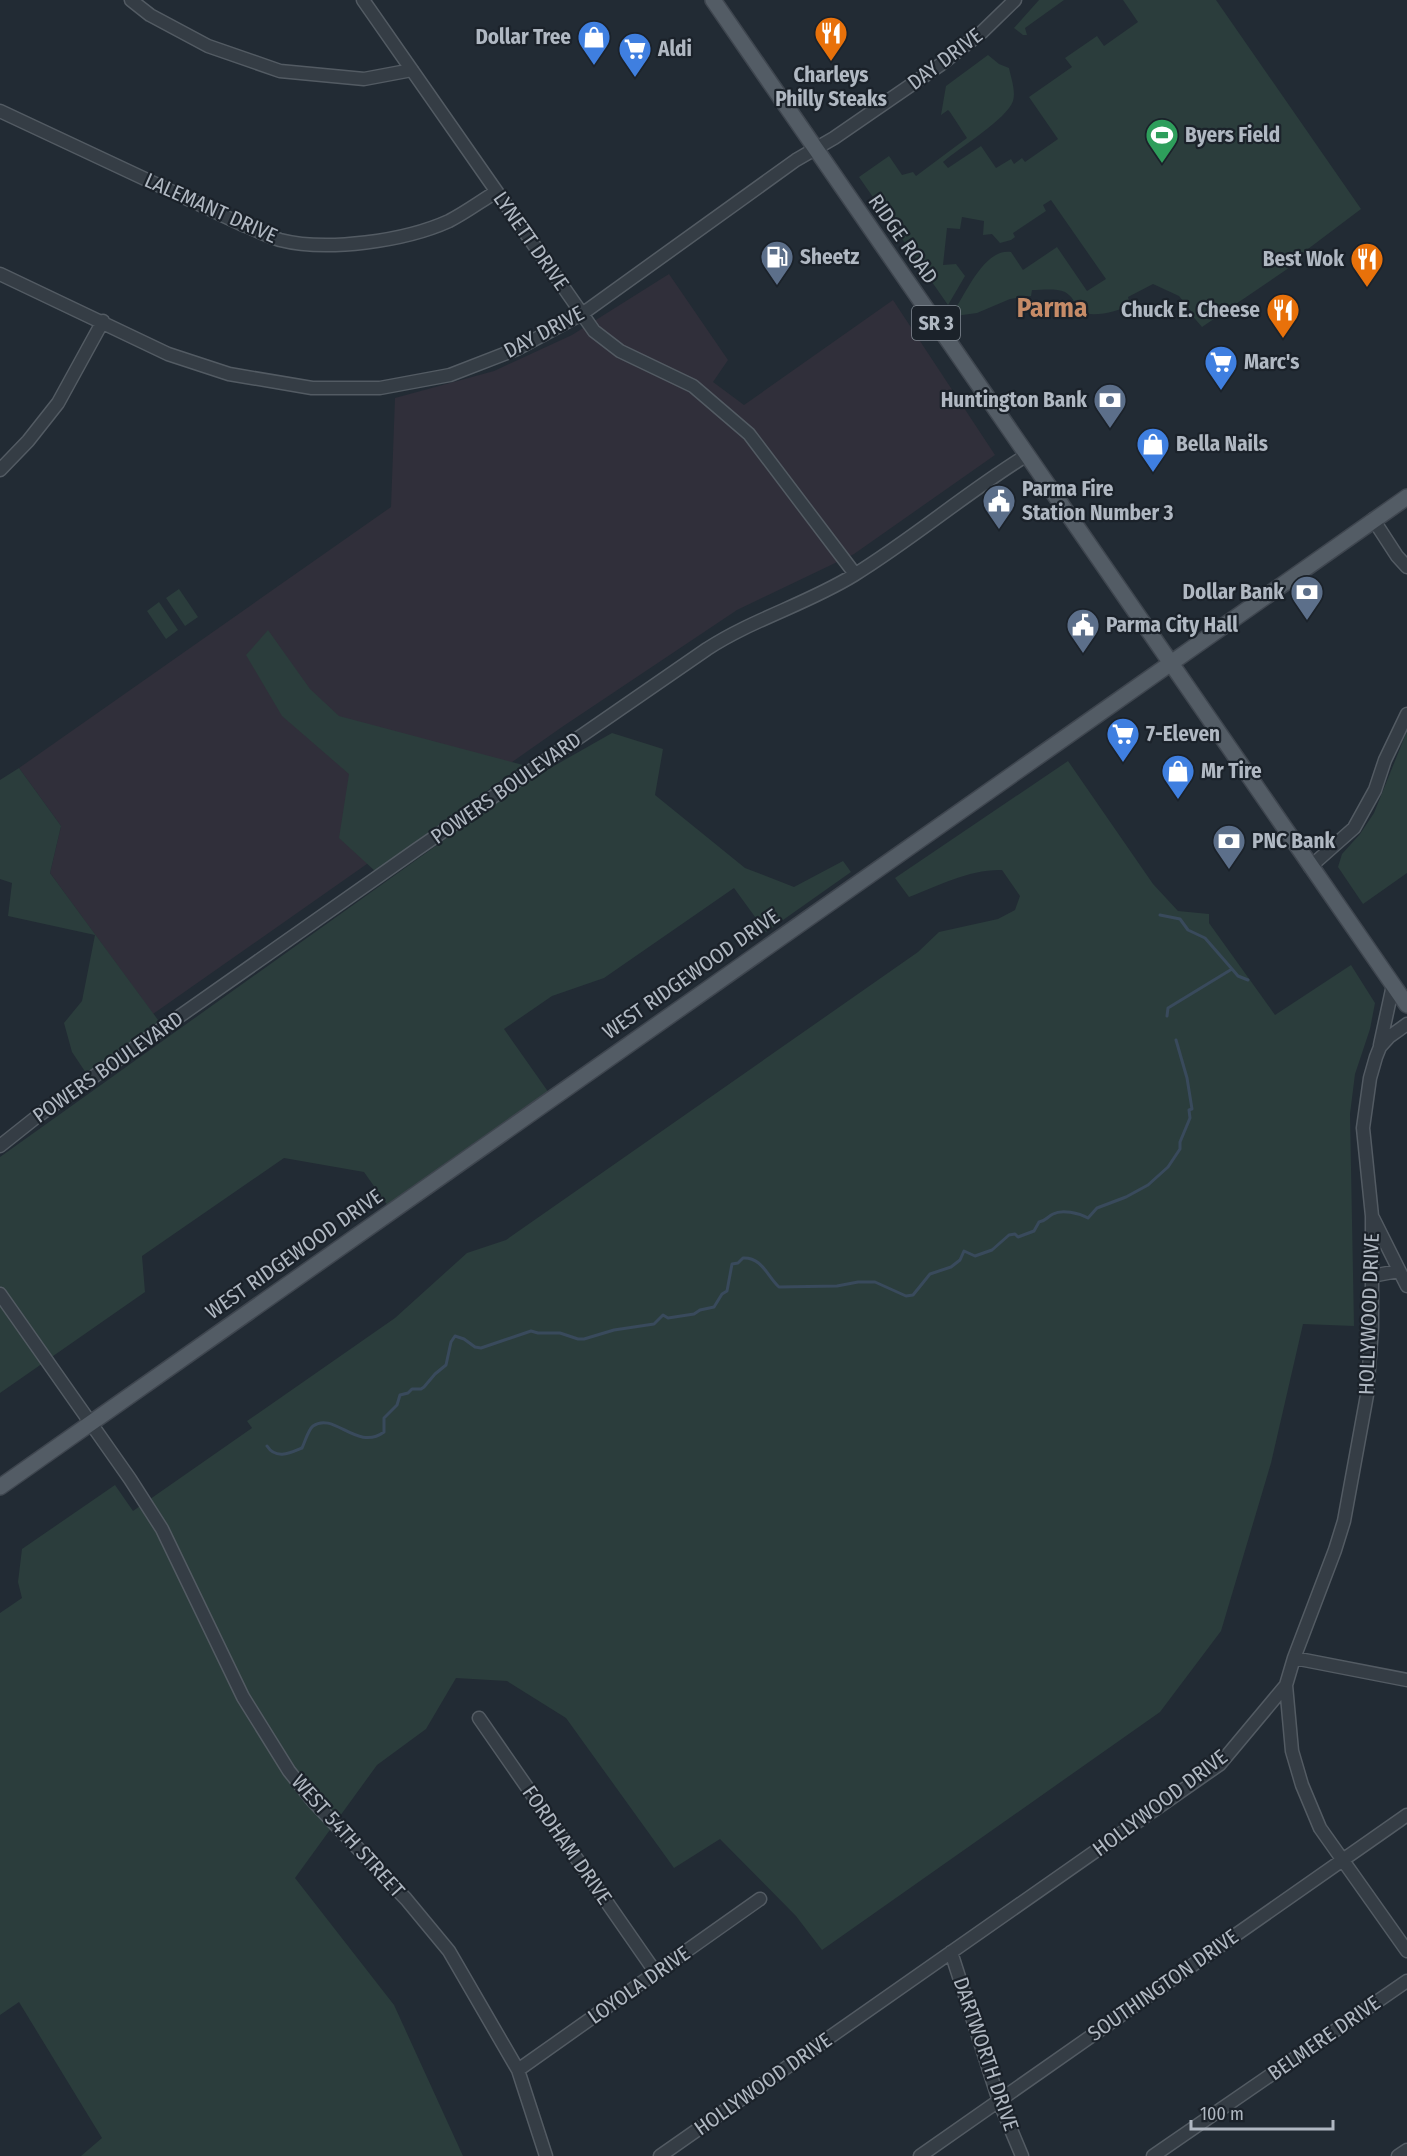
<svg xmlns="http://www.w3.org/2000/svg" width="1407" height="2156" font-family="'Fira Sans Condensed',sans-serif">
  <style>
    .medical { fill: #302f3a }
    .green { fill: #2b3d3c }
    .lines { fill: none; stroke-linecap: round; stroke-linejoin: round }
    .stream { stroke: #394a5c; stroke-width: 3 }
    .minor-casing { stroke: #535b63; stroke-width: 15 }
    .major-casing { stroke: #3f464f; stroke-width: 18 }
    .minor { stroke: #353d45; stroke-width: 12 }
    .major { stroke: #535c65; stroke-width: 15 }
    .labels { text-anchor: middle; stroke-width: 4.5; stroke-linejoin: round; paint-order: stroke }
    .shield { fill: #1b222a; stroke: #838b94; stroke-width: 1.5 }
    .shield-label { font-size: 20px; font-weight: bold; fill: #b0b8c2 }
    .poi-label { font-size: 21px; font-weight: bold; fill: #b0b8c2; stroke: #1b222a; text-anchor: start }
    .street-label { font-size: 21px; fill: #b0b8c2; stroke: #1b222a }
    .district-label { font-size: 27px; font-weight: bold; fill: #c68b67; stroke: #1b222a }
  </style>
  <rect width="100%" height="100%" fill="#222b34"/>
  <!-- medical -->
  <path class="medical" d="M 669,274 L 728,360 L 713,382 L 744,405 L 893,300 L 995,455 L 854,554 L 737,610 L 562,727 L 153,1014 L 50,873 L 61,826 L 19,768 L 391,507 L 395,398 L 494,371 L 572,335 Z"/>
  <!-- green -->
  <path class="green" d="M 1039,0 L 1064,0 L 1025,28 L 1027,35 L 1023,35 L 1014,28 Z
    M 1123,0 L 1216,0 L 1361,209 L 1300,255 L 1302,259 L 1202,327 L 1190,313 L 1191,311 L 1179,296 L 1153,284 L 1128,297 L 1130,306 C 1119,310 1090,320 1080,310 C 1075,303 1072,296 1065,292 C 1056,288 1042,290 1032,290 L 1031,296 L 1010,299 L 977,313 L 955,316 L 953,312 C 966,294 984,248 1011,252 L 1023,270 L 1057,247 L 1087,291 L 1106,279 L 1051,200 L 1043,205 L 1046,211 L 1013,233 L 1015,237 L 1011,240 L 1000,243 L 992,234 L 983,235 L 984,221 L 962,217 L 960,229 L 947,228 L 943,265 L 956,264 L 965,276 L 948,305 L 859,177 L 889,156 L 902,175 L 913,172 L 916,176 L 967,138 L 950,112 L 948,110 L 941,115 L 946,86 L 988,55 L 999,64 L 1009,68 C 1011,78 1016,91 1013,101 C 1007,119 959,148 943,162 L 948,168 L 981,146 L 996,168 L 1011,159 L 1014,164 L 1022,158 L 1025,162 L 1058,139 L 1029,97 L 1072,67 L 1065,58 L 1097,36 L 1104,46 L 1138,22 Z
    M 179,589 L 198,617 L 185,626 L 166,598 Z
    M 159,602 L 178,630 L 166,639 L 147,611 Z
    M 268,630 L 310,689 L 339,716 L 523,765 L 375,871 L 339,838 L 349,774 L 282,716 L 246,655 Z
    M 1407,731 L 1407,873 L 1363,904 L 1338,867 L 1342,854 L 1360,834 L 1374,813 Z
    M 612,733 L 663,749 L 655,795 L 745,868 L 794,887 L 843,861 L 851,872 L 766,932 L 734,888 L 604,978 L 552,996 L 504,1029 L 549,1093 L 388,1206 L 364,1172 L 284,1158 L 142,1256 L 145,1292 L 0,1393 L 0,1157 L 524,783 Z
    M 1068,761 L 1153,884 L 1178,911 L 1209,914 L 1209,923 L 1275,1015 L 1351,965 L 1375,1003 L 1370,1029 L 1355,1074 L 1350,1114 L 1354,1326 L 1303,1324 L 1271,1463 L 1221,1631 L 1160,1712 L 822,1950 L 796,1916 L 720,1839 L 674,1868 L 566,1718 L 507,1681 L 456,1678 L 426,1729 L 377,1765 L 295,1878 L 394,2005 L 463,2156 L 81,2156 L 102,2138 L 19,2002 L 0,2015 L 0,1613 L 22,1598 L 18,1582 L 22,1549 L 115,1485 L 133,1511 L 252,1428 L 247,1421 L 395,1318 L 467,1253 L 506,1240 L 918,952 L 939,932 L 998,919 L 1015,910 L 1020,896 L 1002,870 C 970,869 938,886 909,897 L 895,878 Z
    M 19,768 L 61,826 L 50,873 L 161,1024 L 88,1076 L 72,1052 L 64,1023 L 82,1001 L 95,935 L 8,916 L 12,883 L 0,879 L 0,780 Z"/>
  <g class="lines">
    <!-- stream -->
    <path class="stream" d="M 1160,915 L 1180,919 L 1188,930 L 1205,938 L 1232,969
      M 1167,1016 L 1168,1008 L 1232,969 L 1238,976 L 1248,980
      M 267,1446 C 276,1460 290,1453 302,1448 C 305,1442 308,1430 313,1426 C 334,1411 357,1452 384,1432 L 384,1418 L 397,1405 L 400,1395 L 408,1393 L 412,1389 L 421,1389 L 424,1387 L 435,1374 L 446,1365 L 451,1342 L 455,1336 L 464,1339 L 475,1347 L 481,1348 L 531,1331 L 538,1333 L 560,1333 L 578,1339 L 584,1339 L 614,1330 L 654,1324 L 663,1315 L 668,1318 L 694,1314 L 700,1310 L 714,1307 L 722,1294 L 727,1291 L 732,1264 L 738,1263 L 743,1258 C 762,1257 767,1276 779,1287 L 837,1286 L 858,1282 L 875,1282 L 906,1296 L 913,1295 L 930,1274 L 951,1267 L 960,1260 L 964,1251 L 975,1256 L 992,1250 L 1009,1235 L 1015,1234 L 1018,1237 L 1034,1231 L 1039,1222 C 1046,1221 1047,1217 1053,1214 C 1062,1209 1079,1213 1088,1218 L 1097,1208 L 1126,1197 L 1148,1185 L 1168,1167 L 1180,1149 L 1180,1142 L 1190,1118 L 1189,1110 L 1192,1109 L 1187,1078 L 1176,1040"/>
    <defs>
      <path id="minor" d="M 131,0 L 150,15 L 208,46 L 280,71 L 364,79 L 412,70
        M 363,0 L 594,331 L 620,351 L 693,386 L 749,434 L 855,574
        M 0,111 L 241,224 C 254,229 267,236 280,240 C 327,252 405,241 449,221 C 465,213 481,201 496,192
        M 0,274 L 168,354 L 229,374 L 312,388 L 380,388 L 450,375 L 517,349 L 582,314 L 796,160 L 834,138 L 940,65 L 982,32 L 1015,0
        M 0,470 L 28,441 L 58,403 L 103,321
        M 1373,519 L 1397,556 L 1407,567
        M 1310,867 L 1354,828 L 1375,790 L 1385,760 L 1407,714
        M 1380,1045 L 1393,985
        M 0,1146 L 39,1115 L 416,850 L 707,649 C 753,619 807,604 854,575 C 914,538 967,492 1027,455
        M 1373,1218 L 1407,1286
        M 1372,1276 L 1398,1271
        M 0,1294 L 130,1479 L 162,1529 L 243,1697 L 289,1771 L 313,1801 L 406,1899 L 449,1951 L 518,2070 L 546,2156
        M 1294,1658 L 1407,1680
        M 1286,1685 L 1292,1751 L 1302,1785 L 1320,1828 L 1407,1951
        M 479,1718 L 656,1973
        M 951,1952 L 999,2101 L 1022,2156
        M 518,2070 L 760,1899
        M 660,2156 L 1220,1764 L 1286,1685 L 1294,1658 L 1335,1550 L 1344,1521 L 1367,1395 L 1372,1328 L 1372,1216 L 1363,1128 L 1370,1078 L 1376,1057 L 1380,1047 L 1389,1037 L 1407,1024
        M 920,2156 L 1407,1815
        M 1153,2156 L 1407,1981
        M 1398,2156 L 1407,2150"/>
      <path id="major" d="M 713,0 L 1407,1005
        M 0,1487 L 1407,497"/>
    </defs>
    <!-- minor casing -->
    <use href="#minor" class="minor-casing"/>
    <!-- major casing -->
    <use href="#major" class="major-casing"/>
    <!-- minor -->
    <use href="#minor" class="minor"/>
    <!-- major -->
    <use href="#major" class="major"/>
  </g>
  <!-- icons -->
  <defs>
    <symbol id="restaurant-pin" viewBox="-11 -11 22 30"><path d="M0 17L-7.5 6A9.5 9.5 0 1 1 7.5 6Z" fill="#e8710a" stroke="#1b222a"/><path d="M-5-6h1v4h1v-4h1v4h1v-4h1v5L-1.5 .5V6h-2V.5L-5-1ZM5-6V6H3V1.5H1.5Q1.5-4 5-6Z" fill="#fff"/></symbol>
    <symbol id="shop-pin" viewBox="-11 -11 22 30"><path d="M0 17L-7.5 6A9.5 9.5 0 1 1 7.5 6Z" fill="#3f7fe0" stroke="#1b222a"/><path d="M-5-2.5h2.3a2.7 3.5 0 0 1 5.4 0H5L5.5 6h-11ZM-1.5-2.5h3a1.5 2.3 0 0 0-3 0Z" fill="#fff"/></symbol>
    <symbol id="supermarket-pin" viewBox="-11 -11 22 30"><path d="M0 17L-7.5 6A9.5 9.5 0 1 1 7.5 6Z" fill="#3f7fe0" stroke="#1b222a"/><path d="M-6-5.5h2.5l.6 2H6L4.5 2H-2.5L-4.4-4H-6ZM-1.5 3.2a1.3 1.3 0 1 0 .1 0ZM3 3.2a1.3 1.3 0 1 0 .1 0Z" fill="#fff"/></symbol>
    <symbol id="stadium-pin" viewBox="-11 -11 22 30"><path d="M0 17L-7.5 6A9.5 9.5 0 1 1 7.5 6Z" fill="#2e9e5b" stroke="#1b222a"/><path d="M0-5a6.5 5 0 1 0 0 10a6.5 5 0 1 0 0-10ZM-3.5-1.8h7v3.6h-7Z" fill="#fff"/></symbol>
    <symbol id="fuel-pin" viewBox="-11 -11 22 30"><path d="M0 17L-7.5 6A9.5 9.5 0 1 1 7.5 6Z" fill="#5c6f8a" stroke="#1b222a"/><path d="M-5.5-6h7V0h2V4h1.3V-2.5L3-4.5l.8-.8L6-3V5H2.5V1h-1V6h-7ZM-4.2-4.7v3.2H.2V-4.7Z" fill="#fff"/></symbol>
    <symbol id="bank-pin" viewBox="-11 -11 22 30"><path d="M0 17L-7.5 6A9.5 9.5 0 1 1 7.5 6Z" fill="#5c6f8a" stroke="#1b222a"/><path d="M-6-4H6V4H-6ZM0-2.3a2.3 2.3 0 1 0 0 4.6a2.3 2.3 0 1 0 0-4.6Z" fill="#fff"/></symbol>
    <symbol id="civic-pin" viewBox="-11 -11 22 30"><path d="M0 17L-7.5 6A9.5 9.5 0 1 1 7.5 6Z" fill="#5c6f8a" stroke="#1b222a"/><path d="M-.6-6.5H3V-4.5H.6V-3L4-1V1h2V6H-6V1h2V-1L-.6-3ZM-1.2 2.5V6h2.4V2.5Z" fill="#fff"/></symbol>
  </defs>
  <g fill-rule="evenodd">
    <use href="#restaurant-pin" x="812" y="14" width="38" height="52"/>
    <use href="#shop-pin" x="575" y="18" width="38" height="52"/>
    <use href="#supermarket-pin" x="616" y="30" width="38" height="52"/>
    <use href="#stadium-pin" x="1143" y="116" width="38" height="52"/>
    <use href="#fuel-pin" x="758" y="238" width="38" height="52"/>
    <use href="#restaurant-pin" x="1348" y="240" width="38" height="52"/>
    <use href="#restaurant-pin" x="1264" y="291" width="38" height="52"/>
    <use href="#supermarket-pin" x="1202" y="343" width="38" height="52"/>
    <use href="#bank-pin" x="1091" y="381" width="38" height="52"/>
    <use href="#shop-pin" x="1134" y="425" width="38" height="52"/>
    <use href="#civic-pin" x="980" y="482" width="38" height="52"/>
    <use href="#bank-pin" x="1288" y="573" width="38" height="52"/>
    <use href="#civic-pin" x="1064" y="606" width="38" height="52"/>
    <use href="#supermarket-pin" x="1104" y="715" width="38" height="52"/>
    <use href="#shop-pin" x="1159" y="752" width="38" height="52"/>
    <use href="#bank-pin" x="1210" y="822" width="38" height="52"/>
  </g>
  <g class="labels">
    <!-- shield labels -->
    <rect class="shield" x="912" y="306" width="48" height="34" rx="4.5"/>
    <g class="shield-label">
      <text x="936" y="330">SR 3</text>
    </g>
    <!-- poi labels -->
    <g class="poi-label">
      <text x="571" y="44" text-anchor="end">Dollar Tree</text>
      <text x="658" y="56">Aldi</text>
      <text x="831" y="82" text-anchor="middle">Charleys<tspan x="831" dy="24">Philly Steaks</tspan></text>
      <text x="1185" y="142">Byers Field</text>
      <text x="800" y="264">Sheetz</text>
      <text x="1344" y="266" text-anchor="end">Best Wok</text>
      <text x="1260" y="317" text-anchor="end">Chuck E. Cheese</text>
      <text x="1244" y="369">Marc's</text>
      <text x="1087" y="407" text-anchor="end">Huntington Bank</text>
      <text x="1176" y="451">Bella Nails</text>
      <text x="1022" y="496">Parma Fire<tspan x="1022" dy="24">Station Number 3</tspan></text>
      <text x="1284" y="599" text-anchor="end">Dollar Bank</text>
      <text x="1106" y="632">Parma City Hall</text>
      <text x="1146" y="741">7-Eleven</text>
      <text x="1201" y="778">Mr Tire</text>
      <text x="1252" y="848">PNC Bank</text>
    </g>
    <!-- street labels -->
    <g class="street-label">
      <text transform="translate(945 59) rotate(-37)" y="7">DAY DRIVE</text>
      <text transform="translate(211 208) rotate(24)" y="7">LALEMANT DRIVE</text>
      <text transform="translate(903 239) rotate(55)" y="7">RIDGE ROAD</text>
      <text transform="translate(531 241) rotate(55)" y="7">LYNETT DRIVE</text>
      <text transform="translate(544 332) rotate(-28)" y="7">DAY DRIVE</text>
      <text transform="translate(506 788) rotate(-35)" y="7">POWERS BOULEVARD</text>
      <text transform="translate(691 974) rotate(-35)" y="7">WEST RIDGEWOOD DRIVE</text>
      <text transform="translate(108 1067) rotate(-35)" y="7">POWERS BOULEVARD</text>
      <text transform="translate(294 1254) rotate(-35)" y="7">WEST RIDGEWOOD DRIVE</text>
      <text transform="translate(1369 1314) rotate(-88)" y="7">HOLLYWOOD DRIVE</text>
      <text transform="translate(1160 1803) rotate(-37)" y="7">HOLLYWOOD DRIVE</text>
      <text transform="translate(348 1836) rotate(48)" y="7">WEST 54TH STREET</text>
      <text transform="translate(567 1845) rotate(55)" y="7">FORDHAM DRIVE</text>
      <text transform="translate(639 1985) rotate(-35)" y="7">LOYOLA DRIVE</text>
      <text transform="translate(1163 1985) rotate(-35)" y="7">SOUTHINGTON DRIVE</text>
      <text transform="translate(1324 2038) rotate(-35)" y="7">BELMERE DRIVE</text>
      <text transform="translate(986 2054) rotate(71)" y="7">DARTWORTH DRIVE</text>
      <text transform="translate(763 2084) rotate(-35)" y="7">HOLLYWOOD DRIVE</text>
    </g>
    <!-- district labels -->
    <g class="district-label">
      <text x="1052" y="317">Parma</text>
    </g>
  </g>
  <!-- scale -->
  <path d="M1191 2120v9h142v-9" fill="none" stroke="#b0b8c2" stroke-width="3"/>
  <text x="1200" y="2120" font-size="18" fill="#b0b8c2" stroke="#1b222a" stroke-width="4.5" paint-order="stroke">100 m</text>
</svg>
